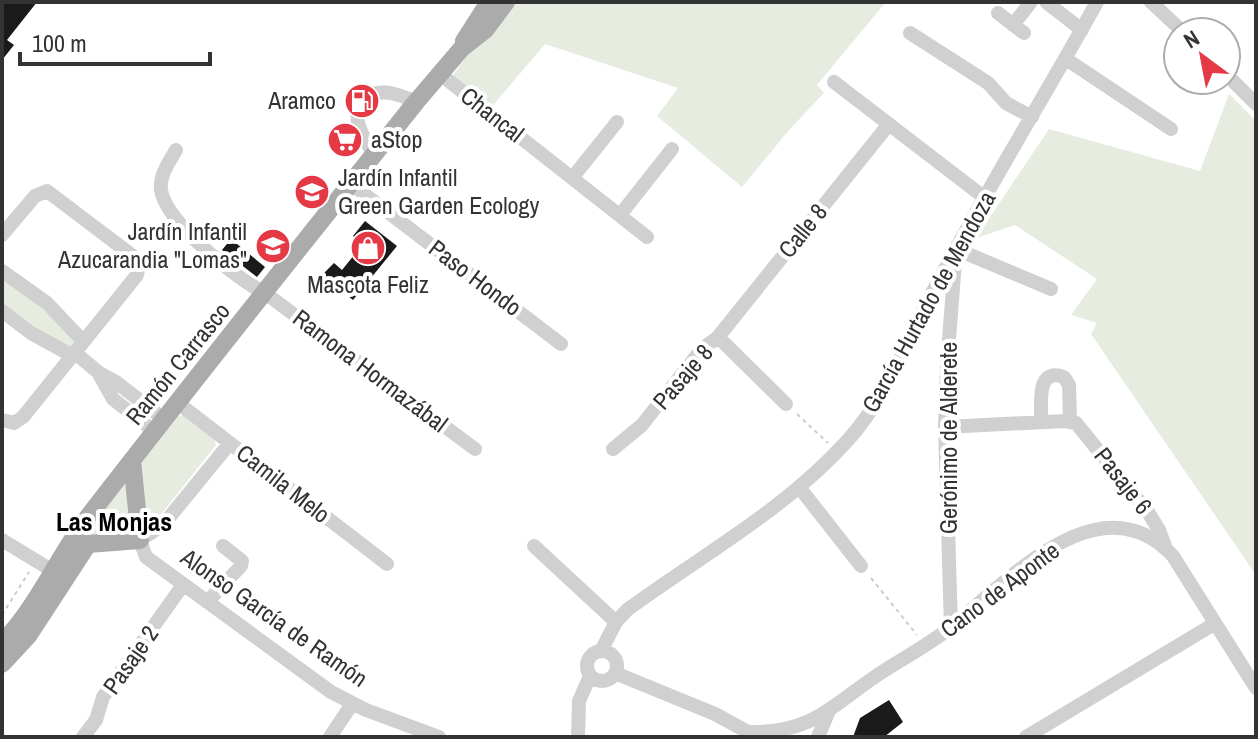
<svg xmlns="http://www.w3.org/2000/svg" width="1258" height="739" font-family="'Archivo Narrow',sans-serif">
  <style>
    .green { fill: #e6ecdf }
    .building { fill: #1a1a1a }
    .lines { fill: none; stroke-linecap: round; stroke-linejoin: round }
    .path { stroke: #cdcdcd; stroke-width: 2; stroke-dasharray: 4 4; stroke-linecap: butt }
    .minor { stroke: #d0d0d0; stroke-width: 14 }
    .major { stroke: #ababab; stroke-width: 18 }
    .labels { text-anchor: middle; stroke-width: 8; stroke-linejoin: round; paint-order: stroke }
    .poi-label { font-size: 24px; fill: #333; stroke: #fff; text-anchor: end }
    .street-label { font-size: 24px; fill: #333; stroke: #fff }
    .neighbourhood-label { font-size: 26px; font-weight: bold; fill: #000; stroke: #fff }
  </style>
  <rect width="100%" height="100%" fill="#fff"/>
  <!-- green -->
  <path class="green" d="M 506,2 L 886,2 L 817,85 L 824,93 L 789,130 L 742,187 L 657,116 L 678,88 L 545,44 L 490,109 L 451,78 Z
    M 1229,94 L 1256,121 L 1256,575 L 1091,334 L 1097,323 L 1071,315 L 1097,279 L 1015,225 L 976,238 L 1049,129 L 1200,171 Z
    M 2,279 L 38,302 L 72,339 L 74,343 L 69,349 L 2,306 Z
    M 184,415 L 214,438 L 216,445 L 155,522 L 126,532 L 88,537 L 85,535 L 178,416 Z"/>
  <!-- building -->
  <path class="building" d="M 2,2 L 37,2 L 7,40 L 14,45 L 2,60 Z
    M 365,221 L 397,246 L 353,300 L 322,275 L 334,263 L 342,270 L 363,244 L 353,236 Z
    M 231,239 L 265,267 L 257,277 L 222,250 Z
    M 889,700 L 903,722 L 884,737 L 853,737 L 860,718 Z"/>
  <g class="lines">
    <!-- path -->
    <path class="path" d="M 797,414 L 828,443
      M 871,578 L 917,635
      M 2,615 L 29,572"/>
    <!-- minor -->
    <path class="minor" d="M 1046,2 L 1082,30
      M 1151,2 L 1183,32
      M 998,13 L 1024,33
      M 1013,25 L 1031,2
      M 910,33 L 988,83 L 1006,103 L 1032,117
      M 1066,59 L 1171,129
      M 440,74 L 647,237
      M 1226,74 L 1256,104
      M 834,82 L 985,198
      M 368,96 C 385,88 400,95 416,102
      M 359,107 C 353,125 366,140 374,155
      M 176,150 C 169,162 159,176 161,190 C 166,222 236,279 265,293 L 475,449
      M 573,177 L 617,122
      M 351,184 L 561,344
      M 620,215 L 672,149
      M 2,235 L 35,196 L 47,191 L 133,256 L 139,265 L 137,275 L 23,417 L 14,423 L 2,420
      M 2,271 L 47,303 L 83,341
      M 2,311 L 31,333 L 71,355
      M 718,337 L 786,404
      M 74,352 L 98,372 L 116,382 L 165,420
      M 98,372 L 113,399 L 155,432
      M 178,403 L 387,564
      M 1041,422 C 1042,404 1035,367 1064,377 L 1069,385 L 1070,421
      M 945,427 L 1065,421 L 1076,423 L 1148,512 L 1159,530 L 1166,549
      M 230,443 L 163,525 L 140,540 L 146,557 L 331,692 L 366,710 L 439,737
      M 613,449 L 642,425 L 701,350 L 718,337 L 889,124
      M 799,487 L 861,566
      M 2,540 L 53,571
      M 534,546 L 616,622
      M 207,602 L 241,566 L 242,561 L 223,546
      M 951,627 L 945,427 L 947,365 L 956,249 L 1051,289
      M587 666a15 15 0 1 1 30 0a15 15 0 1 1-30 0Z
      M 601,651 L 616,622 L 627,610 C 702,555 785,510 848,440 C 889,395 909,334 938,282 C 988,187 1045,96 1097,2
      M 615,673 L 715,714 L 757,737
      M 750,732 C 813,733 831,706 879,674 C 903,658 929,645 951,627 C 1007,582 1100,478 1173,556 L 1256,688
      M 83,737 L 96,720 L 103,697 L 183,585
      M 330,737 L 352,704
      M 578,737 L 579,701 L 590,676
      M 818,737 L 828,713
      M 1026,737 L 1214,624"/>
    <!-- major -->
    <path class="major" d="M 464,41 L 489,2
      M 88,544 L 140,540 L 132,460
      M 2,643 C 39,605 59,554 91,513 C 198,375 307,238 416,102 L 462,48 L 485,30 L 506,2
      M 2,664 L 28,636 L 88,544"/>
  </g>
  <!-- icons -->
  <defs>
    <symbol id="fuel-disc" viewBox="-11 -11 22 22"><circle r="9.5" fill="#e63946" stroke="#fff"/><path d="M-5.5-6h7V0h2V4h1.3V-2.5L3-4.5l.8-.8L6-3V5H2.5V1h-1V6h-7ZM-4.2-4.7v3.2H.2V-4.7Z" fill="#fff"/></symbol>
    <symbol id="supermarket-disc" viewBox="-11 -11 22 22"><circle r="9.5" fill="#e63946" stroke="#fff"/><path d="M-6-5.5h2.5l.6 2H6L4.5 2H-2.5L-4.4-4H-6ZM-1.5 3.2a1.3 1.3 0 1 0 .1 0ZM3 3.2a1.3 1.3 0 1 0 .1 0Z" fill="#fff"/></symbol>
    <symbol id="school-disc" viewBox="-11 -11 22 22"><circle r="9.5" fill="#e63946" stroke="#fff"/><path d="M0-5L7-2L0 1L-7-2ZM-4 1L0 2.5L4 1V4Q0 6-4 4Z" fill="#fff"/></symbol>
    <symbol id="shop-disc" viewBox="-11 -11 22 22"><circle r="9.5" fill="#e63946" stroke="#fff"/><path d="M-5-2.5h2.3a2.7 3.5 0 0 1 5.4 0H5L5.5 6h-11ZM-1.5-2.5h3a1.5 2.3 0 0 0-3 0Z" fill="#fff"/></symbol>
  </defs>
  <g fill-rule="evenodd">
    <use href="#fuel-disc" x="342" y="81" width="40" height="40"/>
    <use href="#supermarket-disc" x="325" y="120" width="40" height="40"/>
    <use href="#school-disc" x="292" y="172" width="40" height="40"/>
    <use href="#school-disc" x="253" y="226" width="40" height="40"/>
    <use href="#shop-disc" x="348" y="228" width="40" height="40"/>
  </g>
  <g class="labels">
    <!-- poi labels -->
    <g class="poi-label">
      <text x="336" y="109">Aramco</text>
      <text x="371" y="148" text-anchor="start">aStop</text>
      <text x="338" y="186" text-anchor="start">Jardín Infantil<tspan x="338" dy="28">Green Garden Ecology</tspan></text>
      <text x="247" y="240">Jardín Infantil<tspan x="247" dy="28">Azucarandia "Lomas"</tspan></text>
      <text x="368" y="293" text-anchor="middle">Mascota Feliz</text>
    </g>
    <!-- street labels -->
    <g class="street-label">
      <text transform="translate(492 115) rotate(38)" y="8">Chancal</text>
      <text transform="translate(803 231) rotate(-51)" y="8">Calle 8</text>
      <text transform="translate(475 278) rotate(37)" y="8">Paso Hondo</text>
      <text transform="translate(929 302) rotate(-61)" y="8">García Hurtado de Mendoza</text>
      <text transform="translate(178 364) rotate(-51)" y="8">Ramón Carrasco</text>
      <text transform="translate(370 371) rotate(37)" y="8">Ramona Hormazábal</text>
      <text transform="translate(683 377) rotate(-49)" y="8">Pasaje 8</text>
      <text transform="translate(949 438) rotate(-90)" y="8">Gerónimo de Alderete</text>
      <text transform="translate(1123 481) rotate(52)" y="8">Pasaje 6</text>
      <text transform="translate(283 484) rotate(38)" y="8">Camila Melo</text>
      <text transform="translate(1000 590) rotate(-37)" y="8">Cano de Aponte</text>
      <text transform="translate(274 618) rotate(35)" y="8">Alonso García de Ramón</text>
      <text transform="translate(131 660) rotate(-55)" y="8">Pasaje 2</text>
    </g>
    <!-- neighbourhood labels -->
    <g class="neighbourhood-label">
      <text x="114" y="531">Las Monjas</text>
    </g>
  </g>
  <!-- border -->
  <rect width="1258" height="739" fill="none" stroke="#333333" stroke-width="8"/>
  <!-- north arrow -->
  <g transform="translate(1202 56) rotate(328)"><circle r="38" fill="#ffffff" stroke="#adadad" stroke-width="2"/>
  <path d="M0-6L14 30L0 20L-14 30Z" fill="#e63946"/>
  <text y="-12" font-size="22" font-weight="bold" text-anchor="middle" fill="#333333">N</text>
  </g>
  <!-- scale -->
  <path d="M20 52v12h190v-12" fill="none" stroke="#333333" stroke-width="4"/>
  <text x="32" y="52" font-size="24" fill="#333333" stroke="#ffffff" stroke-width="6" paint-order="stroke">100 m</text>
</svg>
